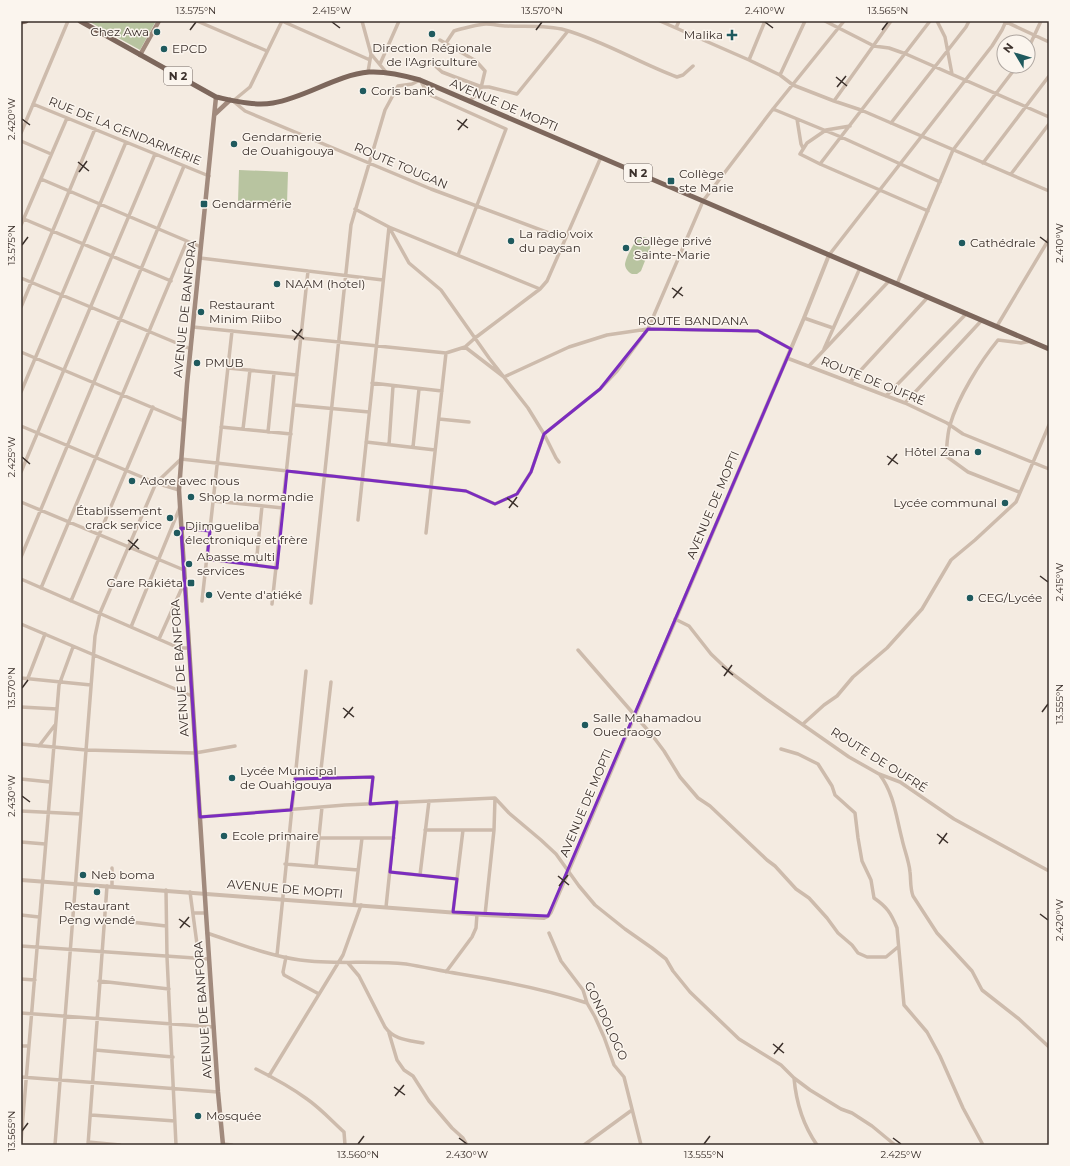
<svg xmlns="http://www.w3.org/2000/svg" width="1070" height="1166" font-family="Montserrat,sans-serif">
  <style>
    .green { fill: #b8c4a0 }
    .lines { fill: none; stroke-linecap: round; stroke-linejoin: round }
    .minor { stroke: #cdbbac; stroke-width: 3.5 }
    .tertiary { stroke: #cdbbac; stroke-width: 4 }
    .secondary { stroke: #a18a7d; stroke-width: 4.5 }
    .primary { stroke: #7d675c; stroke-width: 5 }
    .marked { fill: none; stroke: #7b2cbf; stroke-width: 3; stroke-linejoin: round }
    .ticks { fill: none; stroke: #3b302b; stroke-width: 1.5 }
    .poi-dot { fill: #1f5a5e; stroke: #fbf5ee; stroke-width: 1.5 }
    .labels { text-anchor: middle; stroke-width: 3; stroke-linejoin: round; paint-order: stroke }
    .shield { fill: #fbf5ee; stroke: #756b66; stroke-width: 1 }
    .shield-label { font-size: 11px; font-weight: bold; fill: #3b302b }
    .poi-label { font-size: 12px; fill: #3b302b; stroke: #fbf5ee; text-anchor: start }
    .street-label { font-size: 12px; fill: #3b302b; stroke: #fbf5ee }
    .neatline { fill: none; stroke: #3b302b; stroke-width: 1.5 }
    .ticks-label { font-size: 10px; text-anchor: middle; fill: #3b302b }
  </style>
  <rect width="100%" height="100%" fill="#f4ebe1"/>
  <!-- green -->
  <path class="green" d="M 88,21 L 156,21 L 140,50 Z
    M 239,170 L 288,172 L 287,204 L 238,202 Z
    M 641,237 C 647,237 649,238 652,243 L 641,271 L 637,274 L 632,274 C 628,272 625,268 625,264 C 626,257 635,239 641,237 Z"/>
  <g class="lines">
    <!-- minor -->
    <path class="minor" d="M 197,21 L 267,51
      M 282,21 L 250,87 L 233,101 L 245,111 L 431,189 L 565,239
      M 282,21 L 370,60
      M 362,21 L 371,54
      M 660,21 L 749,60 L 780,75 L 793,85 L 834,101 L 861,110 L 1049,191
      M 825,21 L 874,46 L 889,48 L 906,54 L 1049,117
      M 937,21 L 945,37 L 952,74
      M 1004,21 L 1049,42
      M 676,28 L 679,21
      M 440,40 L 476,61 L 485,71 L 480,92 L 469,101
      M 446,43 L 454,31 C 460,29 480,24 486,24 C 493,24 500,26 507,26 C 526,27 547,25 565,30 C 604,41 639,63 677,77 L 683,75 L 693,66
      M 1028,49 L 1041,21
      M 749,60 L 765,21
      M 380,64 L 399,21
      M 422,64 L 432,63 L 442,72 L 455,77 L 482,87 L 489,87 L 517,94 L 568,31
      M 368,72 L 371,54 L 386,72
      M 780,75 L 805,21
      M 834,101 L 891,21
      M 33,104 L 209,176
      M 773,109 L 841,137 L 940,182
      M 797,119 L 801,144 L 803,148
      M 891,123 L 966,27 L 969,21
      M 850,126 L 826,130 L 807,143 L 800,154 L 820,164 L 928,211
      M 21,133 L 68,21
      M 21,141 L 51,154
      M 983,163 L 1049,76
      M 820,164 L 930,21
      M 1011,174 L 1049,124
      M 41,179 L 201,247
      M 355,209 L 389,227 L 540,289
      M 24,219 L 171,281
      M 21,225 L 67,118
      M 829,255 L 992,46 L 1002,30 L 1006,21
      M 200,258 L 383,280
      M 21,278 L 191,349
      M 897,284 L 953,150 L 1017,66
      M 21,307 L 95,129
      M 804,318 L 833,328
      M 997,326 L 1049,239
      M 193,327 L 446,353 L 465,347 L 504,377 L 569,347 L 607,335 L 648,329 L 758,331 L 791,349
      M 465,347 L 475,338 L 540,289 L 547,281 L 601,157
      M 824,349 L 860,268
      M 21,352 L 184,421
      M 787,358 L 905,403 L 947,423 L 963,434 L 1049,469
      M 809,366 L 889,281
      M 228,368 L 297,375
      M 850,382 L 928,297
      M 372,383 L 442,391
      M 21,392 L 126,142
      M 886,396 L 967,313
      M 905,403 L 982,320
      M 294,405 L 369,412
      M 439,419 L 469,422
      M 21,426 L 156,483 L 179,490
      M 221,427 L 291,434
      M 243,429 L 250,370
      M 268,432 L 274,373
      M 366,442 L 435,450
      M 389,445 L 393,386
      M 413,447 L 419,389
      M 21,472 L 155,154
      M 1019,492 L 968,472 L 946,456 C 947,446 947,435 950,425 C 958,397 980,362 998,340 L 1021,343 L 1031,341
      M 213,501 L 283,508
      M 21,502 L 184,570
      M 358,520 L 389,227 L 409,263 L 441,290 L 489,358 L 528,408 L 544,434 L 556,458 L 559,462
      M 181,528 L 210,531
      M 426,533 L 446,353
      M 21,557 L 184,166
      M 207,559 L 277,568
      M 256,565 L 262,506
      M 21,579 L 179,648 L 189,648
      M 41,588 L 187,241
      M 71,601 L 153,407
      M 202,601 L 232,331
      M 311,603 L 351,225 L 385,110 L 398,86 L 412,84 L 420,80 L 428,94 L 506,129 L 458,255
      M 272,604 L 308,271
      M 675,619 L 689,626 L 711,654 L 730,672 L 766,699 L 849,757 L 879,774 L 900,782 L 954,819 L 1049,871
      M 21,624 L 94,655 L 192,696
      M 131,627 L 180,507
      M 159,639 L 185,581
      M 578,650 L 652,735 L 664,751 L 680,777 L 698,798 L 710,806 L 767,860 L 775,866 L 796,889 L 809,898 L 827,918 L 838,933 L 852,945 L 858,953 L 867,957 L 886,957 L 898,947
      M 21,678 L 91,685
      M 28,678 L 45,634
      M 21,707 L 57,709
      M 803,724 L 824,705 L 837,696 L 853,677 L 887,648 L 922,609 L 951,560 L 975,540 L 1016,502 L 1049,425
      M 21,744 L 86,750 L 195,753 L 235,746
      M 39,746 L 55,725
      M 781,749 L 798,754 L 818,764 L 832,786 L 835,795 L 855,813 L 858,838 L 862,861 L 871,880 L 874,898 C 887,907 891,913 897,928 L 904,1005 L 927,1032 L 940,1056 L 963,1108 L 983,1145
      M 880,775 C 894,794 896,816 902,839 C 904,849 909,861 910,872 C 911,880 910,888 913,896 L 937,933 L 972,971 L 982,990 L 1019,1019 L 1049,1047
      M 320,778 L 331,682
      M 21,779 L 50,782
      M 295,779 L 373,777 L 370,804
      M 495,798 L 509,813 L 541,840 L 556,854 L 579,886 L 595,905 L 625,929 L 652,948 L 666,959 L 673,971 L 690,992 L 739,1039 L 781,1065 L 794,1078 L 810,1090 L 841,1109 L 852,1113 L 872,1126 L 895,1145
      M 21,811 L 81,814
      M 200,817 L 345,805 L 495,798
      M 425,830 L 494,830
      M 319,838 L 394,838
      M 21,842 L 45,844
      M 285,864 L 358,870
      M 316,866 L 322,807
      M 112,868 L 112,886
      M 390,872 L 457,879
      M 420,875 L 429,801
      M 166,890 L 167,957 L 176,1145
      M 190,892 L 199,959
      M 354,905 L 362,838
      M 386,907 L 397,802
      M 453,912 L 463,830
      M 194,913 L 206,913
      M 21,915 L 39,917
      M 485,915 L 494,830 L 495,798
      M 104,919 L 166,926
      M 207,933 C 237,943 269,956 300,960 C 335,965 371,960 406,964 C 424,967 442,971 460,974 C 503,981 545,989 587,1003
      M 549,933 L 561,961 L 583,990 L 587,1003 L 595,1017 L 604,1037 L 614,1065 L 624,1077 L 641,1145
      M 21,946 L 209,959
      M 277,955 L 306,671
      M 286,957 L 283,972 L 284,975 L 319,994
      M 348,963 L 359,976 L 385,1027 C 394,1040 408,1040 423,1043
      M 446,972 L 472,937 L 476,928 L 477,914
      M 21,979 L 35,980
      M 99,981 L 169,989
      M 21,1013 L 214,1027
      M 389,1033 L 397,1060 L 404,1070 L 413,1076 L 429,1101 L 452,1128 L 463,1138 L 467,1145
      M 21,1046 L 29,1046
      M 95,1050 L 173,1057
      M 256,1069 C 272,1077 292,1088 307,1099 C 320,1108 332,1121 344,1132 L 345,1145
      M 269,1076 L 343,955 L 361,905
      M 21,1077 L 218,1092
      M 794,1078 C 796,1101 803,1125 817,1145
      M 91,1115 L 175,1121
      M 21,1141 L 59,685 L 73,647
      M 88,1142 L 120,1145
      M 223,1144 L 232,1145
      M 55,1145 L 95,636 L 100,613 L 156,483 L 181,459 L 466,491 L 495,504 L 517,494 L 531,472 L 544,434 L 600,389 L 617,371 L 648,329 L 703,201 L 773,109 L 844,21
      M 88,1145 L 107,886
      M 584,1145 L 632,1110"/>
    <!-- tertiary -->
    <path class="tertiary" d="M 21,880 L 485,915 L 544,918 L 548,916 L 551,912 L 804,318 L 829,255"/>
    <!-- secondary -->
    <path class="secondary" d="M 140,55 L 159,21
      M 216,97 L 187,384 L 179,490 L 206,913 L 218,1092 L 223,1145
      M 215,114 L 230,100"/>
    <!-- primary -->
    <path class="primary" d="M 80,21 L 216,97 C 235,101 254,106 273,103 C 307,97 336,75 369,72 C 387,71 403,75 420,80 L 1049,349
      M 21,22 L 26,21"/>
  </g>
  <!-- marked area -->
  <path class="marked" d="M 648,329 L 758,331 L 791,349 L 548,916 L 453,912 L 457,879 L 390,872 L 397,802 L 370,804 L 373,777 L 295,779 L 291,810 L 200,817 L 181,528 L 210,531 L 207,559 L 277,568 L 287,471 L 466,491 L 495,504 L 517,494 L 531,472 L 544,434 L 600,389 Z"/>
  <!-- ticks -->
  <path class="ticks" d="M 332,22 L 340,28M 765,22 L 773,28M 190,30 L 196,22M 536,30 L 542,22M 882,30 L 888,22M 836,77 L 847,86M 837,87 L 846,76M 22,119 L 30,125M 457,120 L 468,128M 458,130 L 467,119M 78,162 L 89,171M 79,172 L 87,161M 1040,237 L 1048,243M 22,245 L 28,237M 672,288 L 683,296M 673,298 L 682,287M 292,330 L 304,339M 294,340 L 302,329M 887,456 L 898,464M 22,457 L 30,464M 888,465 L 897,454M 507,498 L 518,507M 509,508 L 517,497M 128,540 L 139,549M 129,550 L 138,539M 1040,576 L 1048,582M 722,666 L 733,675M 724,676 L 732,665M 22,688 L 28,680M 343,708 L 354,717M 1042,712 L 1048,704M 344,718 L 353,707M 22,796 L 30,802M 937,834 L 948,843M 939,844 L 947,833M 558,876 L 569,885M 559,886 L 568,875M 1040,914 L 1048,920M 179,919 L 190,927M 180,928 L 189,917M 773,1044 L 784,1053M 774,1054 L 783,1043M 394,1087 L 405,1095M 395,1096 L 404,1085M 22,1131 L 28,1123M 459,1138 L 467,1144M 893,1138 L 901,1144M 358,1144 L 364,1136M 704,1144 L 710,1136"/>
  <!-- markers -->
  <g class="poi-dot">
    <circle cx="157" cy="32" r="4"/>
    <circle cx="432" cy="34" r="4"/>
    <path d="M730 29h4v4h4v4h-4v4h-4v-4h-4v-4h4z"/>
    <circle cx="164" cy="49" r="4"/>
    <circle cx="363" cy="91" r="4"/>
    <circle cx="234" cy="144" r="4"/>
    <rect x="667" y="177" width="8" height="8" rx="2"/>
    <rect x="200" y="200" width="8" height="8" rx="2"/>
    <circle cx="511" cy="241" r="4"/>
    <circle cx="962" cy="243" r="4"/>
    <circle cx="626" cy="248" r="4"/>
    <circle cx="277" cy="284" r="4"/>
    <circle cx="201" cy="312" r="4"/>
    <circle cx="197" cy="363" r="4"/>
    <circle cx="978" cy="452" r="4"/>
    <circle cx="132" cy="481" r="4"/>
    <circle cx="191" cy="497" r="4"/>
    <circle cx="1005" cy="503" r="4"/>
    <circle cx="170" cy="518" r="4"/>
    <circle cx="177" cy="533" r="4"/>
    <circle cx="189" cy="564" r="4"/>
    <rect x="187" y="579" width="8" height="8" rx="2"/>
    <circle cx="209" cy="595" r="4"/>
    <circle cx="970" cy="598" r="4"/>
    <circle cx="585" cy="725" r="4"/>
    <circle cx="232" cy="778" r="4"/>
    <circle cx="224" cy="836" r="4"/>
    <circle cx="83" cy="875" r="4"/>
    <circle cx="97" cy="892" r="4"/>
    <circle cx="198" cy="1116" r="4"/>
  </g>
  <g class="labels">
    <!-- shield labels -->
    <g class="shield">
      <rect x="164" y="67" width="28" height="18" rx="3"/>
      <rect x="624" y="164" width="28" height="18" rx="3"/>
    </g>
    <g class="shield-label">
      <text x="178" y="80">N 2</text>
      <text x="638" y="177">N 2</text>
    </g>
    <!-- poi labels -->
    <g class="poi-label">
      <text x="149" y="36" text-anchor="end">Chez Awa</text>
      <text x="723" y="39" text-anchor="end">Malika</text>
      <text x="432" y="52" text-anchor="middle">Direction Régionale<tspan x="432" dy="14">de l'Agriculture</tspan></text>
      <text x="172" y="53">EPCD</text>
      <text x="371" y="95">Coris bank</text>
      <text x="242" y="141">Gendarmerie<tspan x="242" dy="14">de Ouahigouya</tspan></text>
      <text x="679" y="178">Collège<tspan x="679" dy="14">ste Marie</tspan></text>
      <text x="212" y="208">Gendarmérie</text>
      <text x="519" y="238">La radio voix<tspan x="519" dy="14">du paysan</tspan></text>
      <text x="634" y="245">Collège privé<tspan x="634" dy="14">Sainte-Marie</tspan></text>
      <text x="970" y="247">Cathédrale</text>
      <text x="285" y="288">NAAM (hotel)</text>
      <text x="209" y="309">Restaurant<tspan x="209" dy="14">Minim Riibo</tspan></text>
      <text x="205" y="367">PMUB</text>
      <text x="970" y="456" text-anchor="end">Hôtel Zana</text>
      <text x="140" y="485">Adore avec nous</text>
      <text x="199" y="501">Shop la normandie</text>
      <text x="997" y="507" text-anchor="end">Lycée communal</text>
      <text x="162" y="515" text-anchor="end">Établissement<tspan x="162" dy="14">crack service</tspan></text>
      <text x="185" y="530">Djimgueliba<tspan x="185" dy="14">électronique et frère</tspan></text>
      <text x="197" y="561">Abasse multi<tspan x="197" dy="14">services</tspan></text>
      <text x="183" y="587" text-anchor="end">Gare Rakiéta</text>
      <text x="217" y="599">Vente d'atiéké</text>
      <text x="978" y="602">CEG/Lycée</text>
      <text x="593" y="722">Salle Mahamadou<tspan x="593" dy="14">Ouedraogo</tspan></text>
      <text x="240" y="775">Lycée Municipal<tspan x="240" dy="14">de Ouahigouya</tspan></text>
      <text x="232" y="840">Ecole primaire</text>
      <text x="91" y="879">Neb boma</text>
      <text x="97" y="910" text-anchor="middle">Restaurant<tspan x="97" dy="14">Peng wendé</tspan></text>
      <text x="206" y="1120">Mosquée</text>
    </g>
    <!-- street labels -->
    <g class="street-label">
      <text transform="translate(504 105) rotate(23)" y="4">AVENUE DE MOPTI</text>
      <text transform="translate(125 131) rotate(22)" y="4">RUE DE LA GENDARMERIE</text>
      <text transform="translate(401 166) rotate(23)" y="4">ROUTE TOUGAN</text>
      <text transform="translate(185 309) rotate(-84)" y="4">AVENUE DE BANFORA</text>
      <text x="693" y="325">ROUTE BANDANA</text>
      <text transform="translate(873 381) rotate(22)" y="4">ROUTE DE OUFRÉ</text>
      <text transform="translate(713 505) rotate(-67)" y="4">AVENUE DE MOPTI</text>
      <text transform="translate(180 668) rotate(-94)" y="4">AVENUE DE BANFORA</text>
      <text transform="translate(879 760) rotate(32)" y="4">ROUTE DE OUFRÉ</text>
      <text transform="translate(586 803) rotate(-67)" y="4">AVENUE DE MOPTI</text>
      <text transform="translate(285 889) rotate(5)" y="4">AVENUE DE MOPTI</text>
      <text transform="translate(203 1010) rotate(-94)" y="4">AVENUE DE BANFORA</text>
      <text transform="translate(606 1021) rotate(65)" y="4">GONDOLOGO</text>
    </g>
  </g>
  <!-- border -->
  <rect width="1070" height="1166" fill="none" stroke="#fbf5ee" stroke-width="44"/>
  <!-- north arrow -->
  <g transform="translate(1016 54) rotate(308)"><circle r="19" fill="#fbf5ee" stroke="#aea6a0"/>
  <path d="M0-3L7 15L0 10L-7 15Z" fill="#1f5a5e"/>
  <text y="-6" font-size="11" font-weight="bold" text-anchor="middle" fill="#3b302b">N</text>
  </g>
  <rect x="22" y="22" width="1026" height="1122" class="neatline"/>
  <g class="ticks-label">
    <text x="196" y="14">13.575°N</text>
    <text x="332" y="14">2.415°W</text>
    <text x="542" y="14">13.570°N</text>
    <text x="765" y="14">2.410°W</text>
    <text x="888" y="14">13.565°N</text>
    <text transform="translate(11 119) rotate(-90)" y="4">2.420°W</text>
    <text transform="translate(1059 243) rotate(-90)" y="4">2.410°W</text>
    <text transform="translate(11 245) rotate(-90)" y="4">13.575°N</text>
    <text transform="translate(11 457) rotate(-90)" y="4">2.425°W</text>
    <text transform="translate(1059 582) rotate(-90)" y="4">2.415°W</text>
    <text transform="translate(11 688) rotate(-90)" y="4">13.570°N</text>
    <text transform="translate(1059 704) rotate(-90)" y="4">13.555°N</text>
    <text transform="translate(11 796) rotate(-90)" y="4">2.430°W</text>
    <text transform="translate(1059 920) rotate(-90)" y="4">2.420°W</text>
    <text transform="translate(11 1131) rotate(-90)" y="4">13.565°N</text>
    <text x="358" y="1158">13.560°N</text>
    <text x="467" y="1158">2.430°W</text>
    <text x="704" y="1158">13.555°N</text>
    <text x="901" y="1158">2.425°W</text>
  </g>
</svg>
